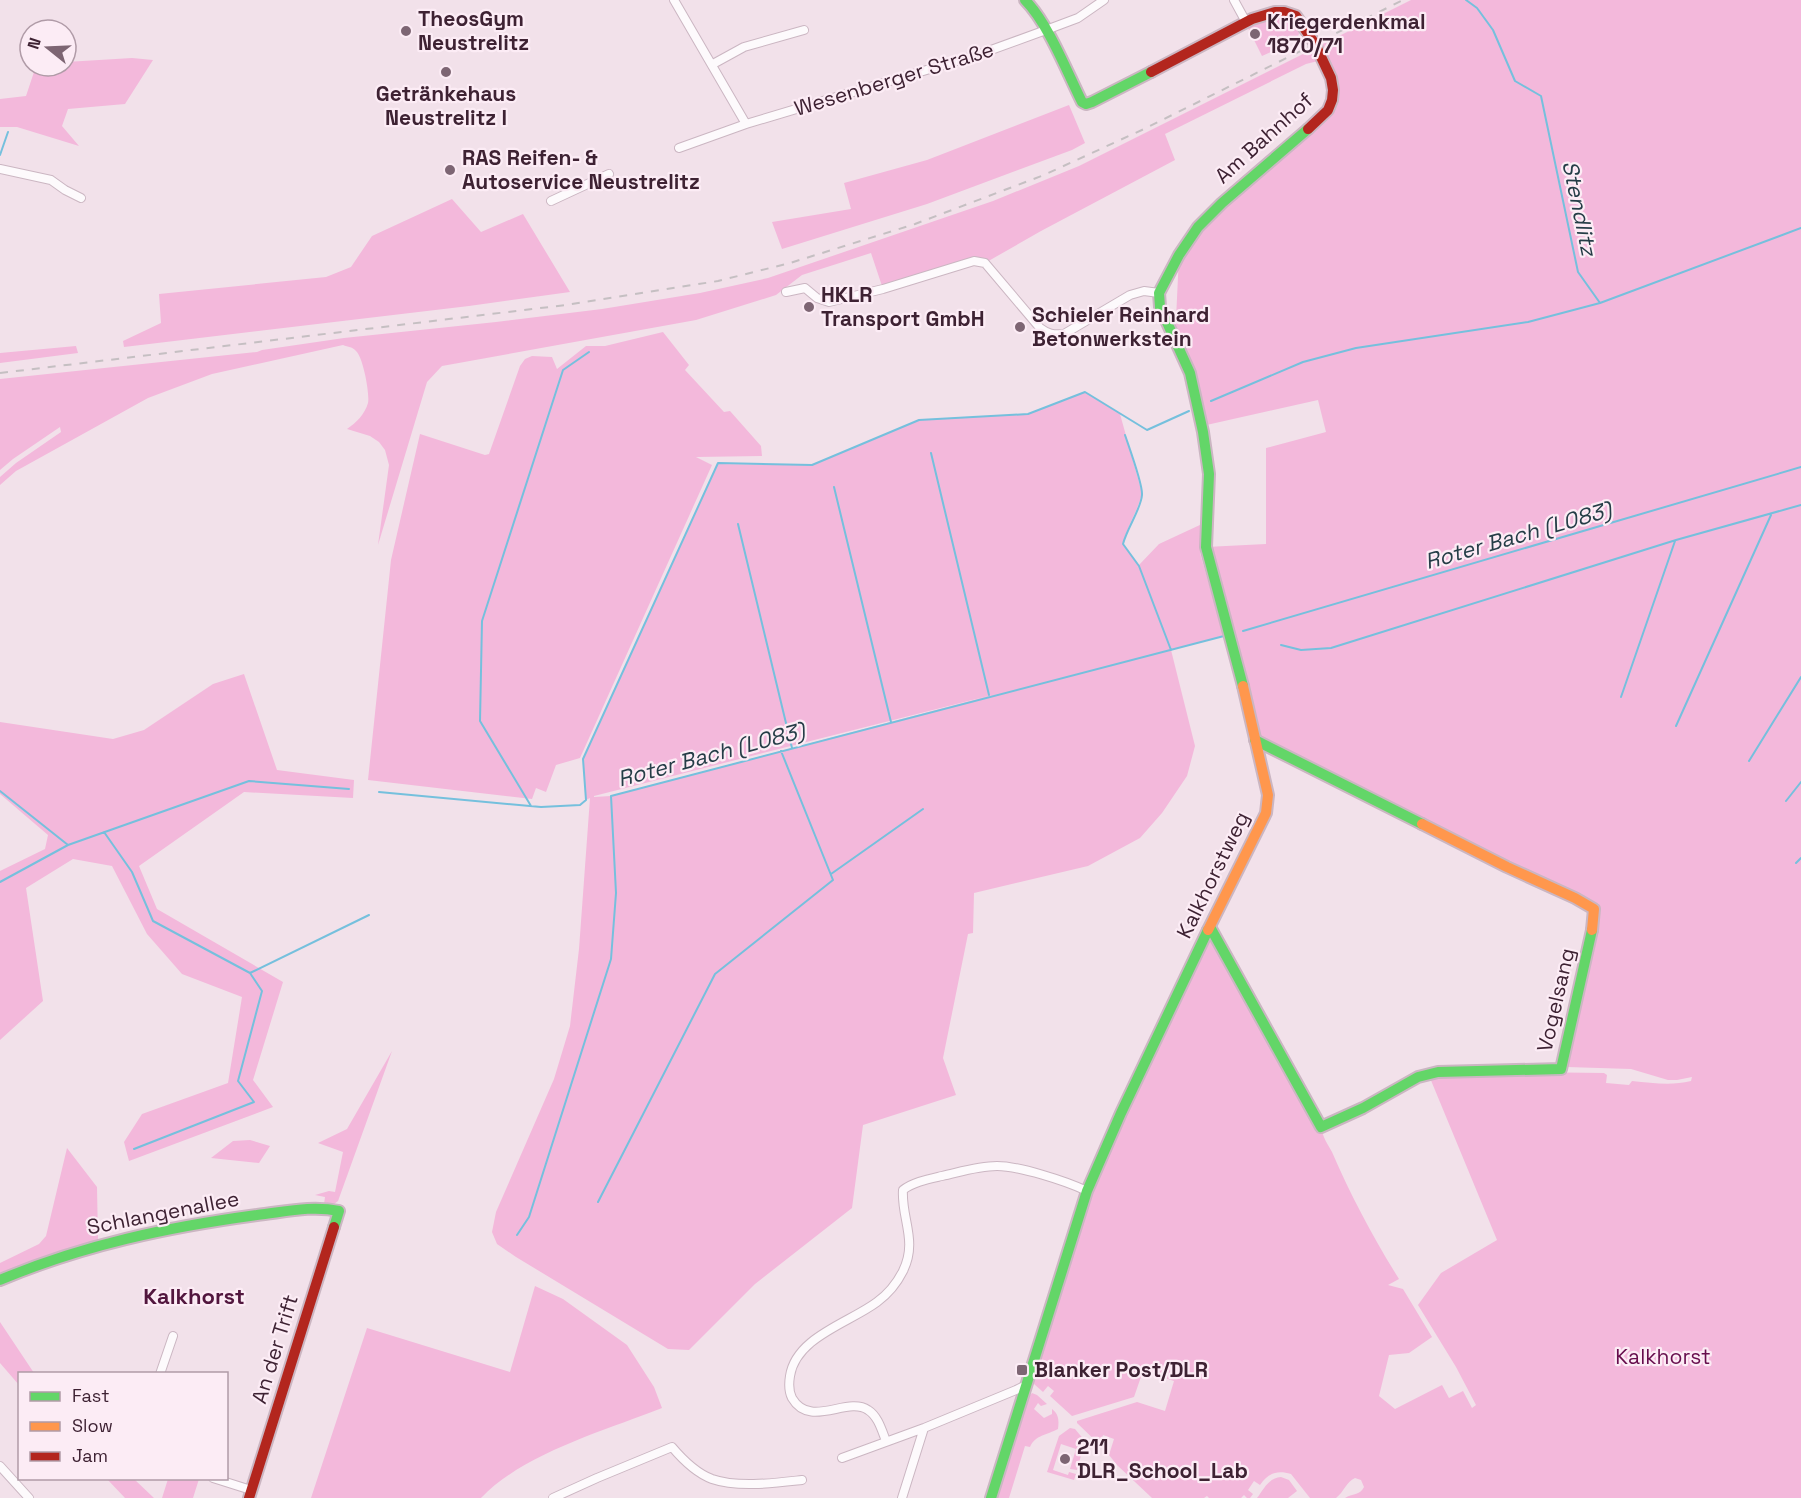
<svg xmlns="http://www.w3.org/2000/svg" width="1801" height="1498" font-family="'Space Grotesk',sans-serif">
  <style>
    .green { fill: #f3b8db; fill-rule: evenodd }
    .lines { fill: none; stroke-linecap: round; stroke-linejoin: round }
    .stream { stroke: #75c0dd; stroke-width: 2 }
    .street-casing { stroke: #cbb6c2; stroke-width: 10 }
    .fast-casing { stroke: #cbb6c2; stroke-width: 14 }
    .slow-casing { stroke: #cbb6c2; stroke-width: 14 }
    .jam-casing { stroke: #cbb6c2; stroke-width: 14 }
    .street { stroke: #fdfafc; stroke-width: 8 }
    .fast { stroke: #63d668; stroke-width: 10 }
    .slow { stroke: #ff974d; stroke-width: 10 }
    .jam { stroke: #b3261e; stroke-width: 10 }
    .rail { stroke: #c5bfc2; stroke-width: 2; stroke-dasharray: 8 8; stroke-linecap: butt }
    .poi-dot { fill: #7d6573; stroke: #fcecf5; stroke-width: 2 }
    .labels { text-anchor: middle; stroke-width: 4.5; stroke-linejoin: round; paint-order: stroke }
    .poi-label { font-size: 21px; font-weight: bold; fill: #3e2233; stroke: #fcecf5; text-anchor: start }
    .street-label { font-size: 21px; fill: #3e2233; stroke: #fcecf5 }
    .park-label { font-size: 21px; fill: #670d4d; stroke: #fcecf5 }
    .water-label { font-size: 22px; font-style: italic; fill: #253d47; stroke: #fcecf5 }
    .neighbourhood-label { font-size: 22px; font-weight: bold; fill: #52163e; stroke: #fcecf5 }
  </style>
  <rect width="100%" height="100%" fill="#f2e1ea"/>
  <!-- green -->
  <path class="green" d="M 1411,0 L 1801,0 L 1801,1498 L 1345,1498 C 1352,1493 1360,1496 1364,1487 L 1361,1480 L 1355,1478 C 1346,1482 1344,1492 1336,1498 L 1310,1498 L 1291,1474 C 1277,1470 1268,1473 1260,1485 L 1254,1481 L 1248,1490 L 1253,1494 L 1250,1498 L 1247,1498 L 1244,1495 L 1241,1498 L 1209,1498 L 1207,1496 L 1204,1498 L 1152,1498 L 1117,1465 L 1109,1455 L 1114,1439 L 1103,1435 L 1101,1442 L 1103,1443 L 1102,1447 L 1077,1423 L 1077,1421 L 1137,1402 L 1165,1411 L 1174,1381 L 1143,1371 L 1134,1397 L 1072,1416 L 1050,1396 L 1054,1391 L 1048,1386 L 1043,1392 L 1034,1384 L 1033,1382 L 1026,1385 L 1087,1191 L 1210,927 L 1321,1127 C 1323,1138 1327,1143 1332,1152 C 1351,1196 1374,1239 1399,1279 L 1388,1285 L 1403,1289 L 1432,1337 L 1409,1353 L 1389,1355 L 1379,1396 L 1395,1409 L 1442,1385 L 1449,1398 L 1463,1391 L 1472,1408 L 1476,1405 L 1456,1367 L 1418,1305 L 1441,1273 L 1497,1240 L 1430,1078 L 1438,1076 L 1517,1072 L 1604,1073 L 1607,1075 L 1606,1083 L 1629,1085 L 1632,1081 C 1653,1083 1671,1086 1691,1081 L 1692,1077 L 1677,1080 L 1668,1080 L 1631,1069 L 1567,1067 L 1599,904 L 1511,862 L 1442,833 L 1255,740 L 1206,547 L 1266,544 L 1266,448 L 1326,432 L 1318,400 L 1202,426 L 1175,341 L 1179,255 L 1188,241 L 1332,100 L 1322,60 L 1306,64 L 1165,134 L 1175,160 L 1041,231 L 985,263 L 979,260 L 883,289 L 871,253 L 802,275 L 776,295 L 696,320 L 442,366 L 427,382 L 378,545 L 389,465 L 385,450 L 379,442 L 370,436 L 347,429 C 356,423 365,414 368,403 C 370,394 363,357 356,351 C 353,347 348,347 343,345 L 212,374 L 148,398 L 16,471 L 0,485 L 0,477 L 16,463 L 61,432 L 60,427 L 13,459 L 0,470 L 0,379 L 257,352 L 262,350 L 344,338 L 496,322 L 602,309 L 700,293 L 768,278 L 993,201 L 1079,166 Z
    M 1282,16 C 1291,18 1295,22 1300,30 L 1297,40 L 1262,56 L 1248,28 L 1274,17 Z
    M 132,58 L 153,60 L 125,104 L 68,109 L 62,126 L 79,146 L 17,127 L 0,127 L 0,99 L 26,96 L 36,66 L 66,66 L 66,62 Z
    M 1069,105 L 1085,143 L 1072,150 L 927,204 L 782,249 L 772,222 L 851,209 L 844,183 L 927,160 Z
    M 452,199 L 481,232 L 523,214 L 570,292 L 469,306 L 124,347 L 123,341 L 161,323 L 159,294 L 326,277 L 351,267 L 372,236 Z
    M 663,332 L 689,365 L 685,370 L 724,412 L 730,411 L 761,446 L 762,456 L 696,457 L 712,465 L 580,758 L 556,765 L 546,792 L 536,788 L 532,799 L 368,780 L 391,560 L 420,434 L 485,455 L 489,454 L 520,366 L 525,359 L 532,356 L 552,357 L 557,369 L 586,346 L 605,346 Z
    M 76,346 L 78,353 L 0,363 L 0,353 Z
    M 1085,392 L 1120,414 L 1142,493 C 1138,511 1127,526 1123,544 L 1139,565 L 1159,544 L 1202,524 L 1200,553 L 1224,636 L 1171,650 L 1195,746 L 1187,776 L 1162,813 L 1140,838 L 1088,866 L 974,893 L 973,933 L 968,934 L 943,1058 L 956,1095 L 863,1125 L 852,1208 L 755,1284 L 689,1350 L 668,1349 L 516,1257 L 497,1244 L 492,1232 L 496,1212 L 554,1079 L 570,1026 L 579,949 L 590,798 L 586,800 L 583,759 L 718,464 L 812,465 L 919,420 L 1028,414 ZM 996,694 L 611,796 L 594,797 L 594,796 Z
    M 244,674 L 277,770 L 354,780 L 353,798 L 244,792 L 139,866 L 157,909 L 283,982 L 253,1080 L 273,1107 L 129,1161 L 124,1142 L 142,1114 L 228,1083 L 242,997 L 182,974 L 147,934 L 112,866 L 73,859 L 26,888 L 43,1001 L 0,1040 L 0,871 L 45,849 L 48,835 L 0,794 L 0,722 L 113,739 L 144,730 L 213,684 Z
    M 392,1051 L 338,1201 L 334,1204 L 324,1204 L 325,1197 L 315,1195 L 329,1191 L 335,1192 L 343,1152 L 318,1143 L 347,1129 Z
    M 250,1140 L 270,1146 L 259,1163 L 211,1158 L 233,1141 Z
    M 67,1148 L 97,1187 L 98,1240 L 0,1278 L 0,1263 L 39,1244 L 46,1236 Z
    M 535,1286 L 563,1299 L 627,1345 L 654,1387 L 662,1408 C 604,1431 524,1453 481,1498 L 311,1498 L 367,1328 L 510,1372 Z
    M 0,1322 L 34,1373 L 20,1374 L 19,1385 L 0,1363 Z
    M 1032,1393 L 1037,1395 L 1047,1404 L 1041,1406 L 1038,1403 L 1034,1409 L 1044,1418 L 1052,1414 L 1052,1409 C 1059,1414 1059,1421 1058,1429 C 1047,1435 1035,1435 1030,1447 L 1025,1446 L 1009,1498 L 995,1498 L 1028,1397 Z
    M 1070,1428 L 1075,1429 L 1085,1441 L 1077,1470 L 1070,1469 L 1076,1449 L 1061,1444 L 1053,1470 L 1068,1475 L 1069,1472 L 1076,1474 L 1074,1480 L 1047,1472 L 1059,1436 Z
    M 1281,1477 L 1289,1480 L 1297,1491 L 1288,1498 L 1257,1498 C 1264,1489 1268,1478 1281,1477 Z
    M 107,1479 L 134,1479 L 154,1498 L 125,1498 Z
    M 168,1479 L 199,1479 L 193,1498 L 162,1498 Z"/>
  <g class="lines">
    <!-- stream -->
    <path class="stream" d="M 1466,0 L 1477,8 L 1493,30 L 1515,81 L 1541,96 L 1578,272 L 1600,303
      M 0,155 L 8,132
      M 1211,401 L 1303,362 L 1356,348 L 1528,322 L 1600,303 L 1801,228
      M 1125,435 C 1129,447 1143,485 1142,495 C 1141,509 1127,528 1123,544 L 1139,566 L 1171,650
      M 931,453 L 989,695
      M 834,487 L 891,722
      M 738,524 L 792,748
      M 1243,631 L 1801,467
      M 1281,645 L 1301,650 L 1331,648 L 1676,540 L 1801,505
      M 1621,697 L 1675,541
      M 1676,726 L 1771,515
      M 1749,761 L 1801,677
      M 0,791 L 68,845
      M 379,792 L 541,807 L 580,805 L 586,800 L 583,759 L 718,463 L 812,465 L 919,420 L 1028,414 L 1085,392 L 1147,430 L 1189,411
      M 1786,801 L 1801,782
      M 531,806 L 480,721 L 482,621 L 563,370 L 589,352
      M 104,832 L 132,872 L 153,921 L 250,973 L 369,915
      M 1796,863 L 1801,858
      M 831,874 L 923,809
      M 0,882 L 68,845 L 249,781 L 349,789
      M 134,1149 L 254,1102 L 238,1081 L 262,991 L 250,973
      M 598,1202 L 715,974 L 833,880 L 781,751
      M 517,1235 L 529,1217 L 611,959 L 616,893 L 611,796 L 1224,636"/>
    <defs>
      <path id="street" d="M 674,0 L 746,124
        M 1234,0 L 1246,22
        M 713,64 L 744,47 L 804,30
        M 679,148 L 746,124 L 980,54 L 1046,30 L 1078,18 L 1104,0
        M 0,169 L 51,180 L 65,190 L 81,198
        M 551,201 L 609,174
        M 786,292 L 805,288 L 817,298 L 829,302 L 883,289 L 974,261 L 985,263 L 1040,328 C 1048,334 1053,335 1064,334 L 1130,295 L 1144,291 L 1159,293
        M 160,1374 L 173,1336
        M 886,1441 C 882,1431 878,1416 868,1410 C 847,1396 810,1429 792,1398 C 789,1392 789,1382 790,1376 C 796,1337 849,1323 877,1302 C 888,1294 897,1283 903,1271 C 918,1241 901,1218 903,1190 C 913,1182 929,1179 942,1176 C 960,1172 978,1166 997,1166 C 1019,1166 1066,1181 1087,1191
        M 842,1458 L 924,1428 L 1016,1390 L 1026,1385
        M 0,1466 L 29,1498
        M 213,1478 L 251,1490
        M 553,1498 L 597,1478 L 672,1447 C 683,1460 696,1473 712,1479 C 738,1488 775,1483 802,1480
        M 902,1498 L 924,1428"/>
      <path id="fast" d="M 1025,0 C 1048,23 1067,72 1082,102 L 1086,104 L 1092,102 L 1151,72
        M 1243,686 L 1206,547 L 1209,474 L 1203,432 L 1190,373 L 1160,307 L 1159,293 L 1179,255 L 1198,227 L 1222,203 L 1308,129
        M 1255,740 L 1422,824
        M 1210,927 L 1321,1127 L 1363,1108 L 1418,1077 L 1438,1072 L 1561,1069 L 1592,930
        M 0,1280 C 83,1245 168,1227 257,1215 C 284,1212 312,1205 339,1211 L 334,1227
        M 991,1498 L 1087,1191 L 1121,1113 L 1208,930"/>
      <path id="slow" d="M 1422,824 L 1507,867 L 1575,898 L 1594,909 L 1592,930
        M 1208,930 L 1266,813 L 1268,795 L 1243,686"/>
      <path id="jam" d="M 1151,72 L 1252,19 L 1275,12 L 1284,12 L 1296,16 L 1315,44 L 1331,78 L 1333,90 L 1332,100 L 1328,110 L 1308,129
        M 249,1498 L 334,1227"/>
    </defs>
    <!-- street casing -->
    <use href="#street" class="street-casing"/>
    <!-- fast casing -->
    <use href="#fast" class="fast-casing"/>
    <!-- slow casing -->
    <use href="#slow" class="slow-casing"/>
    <!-- jam casing -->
    <use href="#jam" class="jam-casing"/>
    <!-- street -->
    <use href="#street" class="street"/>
    <!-- fast -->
    <use href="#fast" class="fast"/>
    <!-- slow -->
    <use href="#slow" class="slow"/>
    <!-- jam -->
    <use href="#jam" class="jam"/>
    <!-- rail -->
    <path class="rail" d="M 0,373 L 566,305 L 718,281 L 790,263 L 915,224 L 1044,175 L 1144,129 L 1403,0"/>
  </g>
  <!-- markers -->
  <g class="poi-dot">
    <circle cx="406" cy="31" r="6"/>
    <circle cx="1255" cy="34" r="6"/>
    <circle cx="446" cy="72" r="6"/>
    <circle cx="450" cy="170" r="6"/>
    <circle cx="809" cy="307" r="6"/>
    <circle cx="1020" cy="327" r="6"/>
    <rect x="1016" y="1364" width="12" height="12" rx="3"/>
    <circle cx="1065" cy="1459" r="6"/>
  </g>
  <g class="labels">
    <!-- poi labels -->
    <g class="poi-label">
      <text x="418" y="26">TheosGym<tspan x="418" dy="24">Neustrelitz</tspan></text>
      <text x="1267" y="29">Kriegerdenkmal<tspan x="1267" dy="24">1870/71</tspan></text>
      <text x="446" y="101" text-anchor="middle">Getränkehaus<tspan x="446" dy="24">Neustrelitz I</tspan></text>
      <text x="462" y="165">RAS Reifen- &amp;<tspan x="462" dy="24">Autoservice Neustrelitz</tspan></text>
      <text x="821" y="302">HKLR<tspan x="821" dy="24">Transport GmbH</tspan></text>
      <text x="1032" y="322">Schieler Reinhard<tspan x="1032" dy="24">Betonwerkstein</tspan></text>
      <text x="1034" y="1377">Blanker Post/DLR</text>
      <text x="1077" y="1454">211<tspan x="1077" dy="24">DLR_School_Lab</tspan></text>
    </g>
    <!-- street labels -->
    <g class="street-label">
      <text transform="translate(894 79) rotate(-17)" y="7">Wesenberger Straße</text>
      <text transform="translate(1264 138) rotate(-42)" y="7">Am Bahnhof</text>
      <text transform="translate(1213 875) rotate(-64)" y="7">Kalkhorstweg</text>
      <text transform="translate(1556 1000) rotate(-77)" y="7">Vogelsang</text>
      <text transform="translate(163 1213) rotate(-11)" y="7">Schlangenallee</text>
      <text transform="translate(275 1349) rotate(-73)" y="7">An der Trift</text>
    </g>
    <!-- park labels -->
    <g class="park-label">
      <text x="1663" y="1364">Kalkhorst</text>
    </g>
    <!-- water labels -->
    <g class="water-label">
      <text transform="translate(1580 208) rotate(78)" y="8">Stendlitz</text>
      <text transform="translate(1518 535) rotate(-16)" y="8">Roter Bach (L083)</text>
      <text transform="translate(711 754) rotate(-15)" y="8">Roter Bach (L083)</text>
    </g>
    <!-- neighbourhood labels -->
    <g class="neighbourhood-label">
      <text x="194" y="1304">Kalkhorst</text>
    </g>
  </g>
  <!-- legend -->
  <rect x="18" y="1372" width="210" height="108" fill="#fcecf5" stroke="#b09ba7" stroke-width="1.5"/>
  <rect x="30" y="1392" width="30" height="9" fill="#63d668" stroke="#b09ba7" stroke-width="1.5"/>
  <text x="72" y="1402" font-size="18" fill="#3e2233">Fast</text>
  <rect x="30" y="1422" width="30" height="9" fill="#ff974d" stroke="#b09ba7" stroke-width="1.5"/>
  <text x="72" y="1432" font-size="18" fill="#3e2233">Slow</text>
  <rect x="30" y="1452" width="30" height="9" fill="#b3261e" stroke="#b09ba7" stroke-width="1.5"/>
  <text x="72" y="1462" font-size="18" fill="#3e2233">Jam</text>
  <!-- north arrow -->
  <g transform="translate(48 48) rotate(288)"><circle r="28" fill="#fcecf5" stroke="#b09ba7" stroke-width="1.5"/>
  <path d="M0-4.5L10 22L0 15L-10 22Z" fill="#7d6573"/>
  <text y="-9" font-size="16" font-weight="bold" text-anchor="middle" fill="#3e2233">N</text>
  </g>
</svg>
